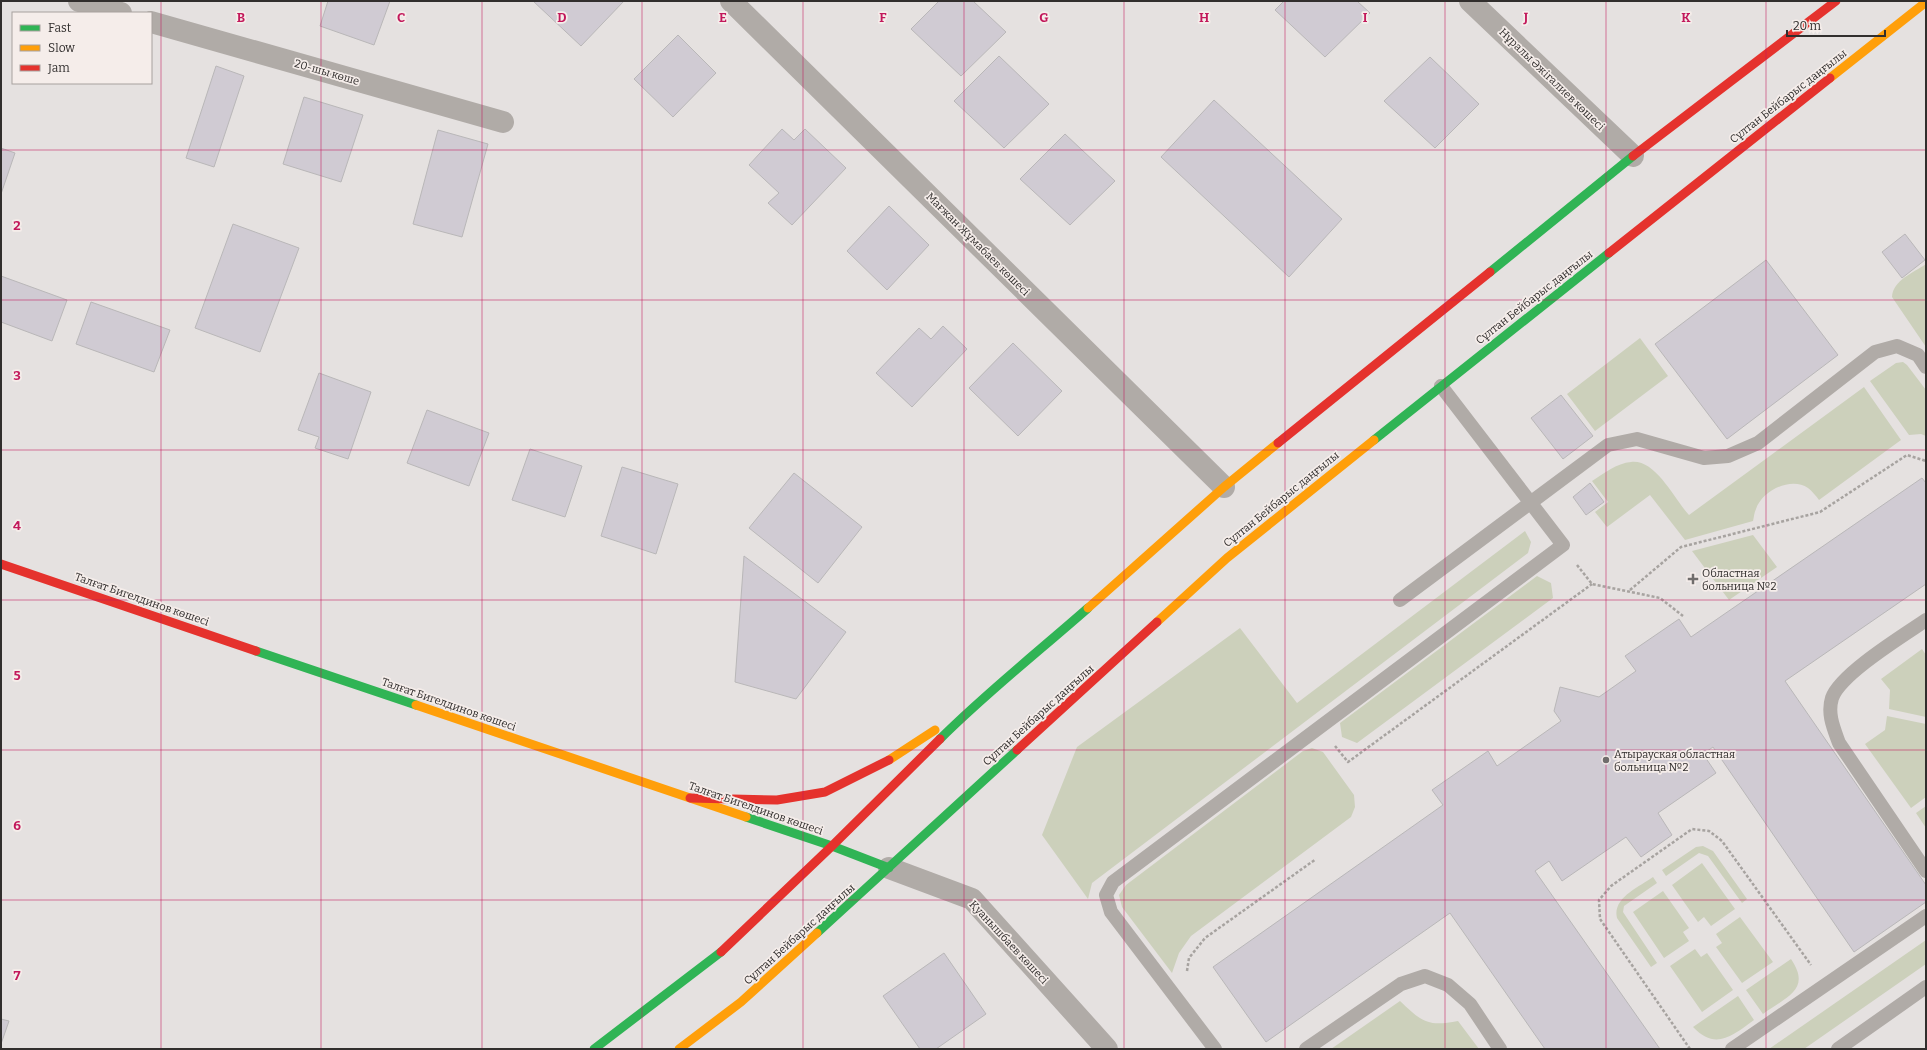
<svg xmlns="http://www.w3.org/2000/svg" width="1927" height="1050" font-family="Bitter,serif">
  <style>
    .green { fill: #ccd0bb }
    .building { fill: #d0cbd3; stroke: #b9b7b8 }
    .lines { fill: none; stroke-linecap: round; stroke-linejoin: round }
    .path { stroke: #a7a3a0; stroke-width: 2.5; stroke-dasharray: 3 2; stroke-linecap: butt }
    .lane { stroke: #b0aba7; stroke-width: 14 }
    .street { stroke: #b0aba7; stroke-width: 22 }
    .fast { stroke: #30b455; stroke-width: 9 }
    .slow { stroke: #ff9f0a; stroke-width: 9 }
    .jam { stroke: #e5322d; stroke-width: 9 }
    .grid { fill: none; stroke: #c2185b; stroke-width: 1; stroke-opacity: 0.55 }
    .poi-dot { fill: #706d6c; stroke: #f5edea; stroke-width: 1.5 }
    .labels { text-anchor: middle; stroke-width: 3.5; stroke-linejoin: round; paint-order: stroke }
    .street-label { font-size: 11px; fill: #312e2d; stroke: #f5edea }
    .poi-label { font-size: 11px; fill: #312e2d; stroke: #f5edea; text-anchor: start }
    .grid-label { font-size: 13px; text-anchor: middle; font-weight: bold; fill: #c2185b; stroke: #f5edea; stroke-width: 3.5; stroke-linejoin: round; paint-order: stroke }
  </style>
  <rect width="100%" height="100%" fill="#e5e1e0"/>
  <!-- green -->
  <path class="green" d="M 1926,264 L 1926,347 L 1892,297 C 1893,280 1913,273 1926,264 Z
    M 1640,338 L 1668,376 L 1595,431 L 1567,394 Z
    M 1903,362 L 1907,365 L 1926,390 L 1926,436 L 1921,434 L 1909,435 L 1870,381 L 1896,363 Z
    M 1864,387 L 1901,440 L 1819,500 C 1816,496 1812,491 1808,488 C 1791,476 1762,491 1756,509 C 1754,513 1754,517 1753,521 L 1685,540 L 1650,495 L 1607,527 L 1595,512 L 1608,502 L 1592,481 C 1603,474 1617,463 1631,462 C 1656,459 1674,499 1689,515 Z
    M 1525,531 L 1531,542 L 1528,553 L 1092,883 L 1088,899 L 1042,835 L 1077,747 L 1240,628 L 1297,703 Z
    M 1753,535 L 1777,567 L 1729,600 L 1692,551 Z
    M 1537,576 L 1551,583 L 1553,598 L 1357,743 L 1342,737 L 1340,723 Z
    M 1922,649 L 1926,655 L 1926,717 L 1889,709 L 1890,690 L 1881,679 Z
    M 1887,716 L 1926,724 L 1926,797 L 1911,808 L 1865,744 L 1885,730 Z
    M 1312,748 L 1323,752 L 1354,795 L 1355,807 L 1351,817 L 1191,936 L 1179,953 L 1172,973 L 1122,907 L 1119,895 L 1126,885 L 1303,751 Z
    M 1926,806 L 1926,828 L 1916,813 Z
    M 1703,846 L 1713,851 L 1747,899 L 1742,903 L 1708,856 L 1699,853 L 1666,876 L 1662,870 L 1696,847 Z
    M 1702,863 L 1735,909 L 1711,926 L 1704,917 L 1698,922 L 1672,885 Z
    M 1653,877 L 1657,883 L 1624,906 L 1623,912 L 1657,963 L 1651,967 L 1617,918 C 1612,898 1639,887 1653,877 Z
    M 1663,891 L 1689,928 L 1683,932 L 1689,941 L 1664,958 L 1633,912 Z
    M 1740,917 L 1773,962 L 1742,983 L 1716,947 L 1722,943 L 1716,934 Z
    M 1926,940 L 1926,964 L 1804,1049 L 1769,1049 Z
    M 1695,949 L 1701,957 L 1707,953 L 1733,990 L 1702,1012 L 1670,966 Z
    M 1791,959 C 1812,990 1786,997 1763,1014 L 1746,990 Z
    M 1738,996 L 1754,1020 C 1731,1037 1715,1050 1693,1027 Z
    M 1400,1001 C 1422,1022 1428,1027 1458,1021 L 1479,1049 L 1331,1049 Z"/>
  <!-- building -->
  <path class="building" d="M 328,1 L 390,1 L 374,45 L 320,26 Z
    M 533,1 L 624,1 L 581,46 Z
    M 939,1 L 973,1 L 1006,32 L 961,76 L 911,29 Z
    M 1284,1 L 1357,1 L 1370,13 L 1325,57 L 1275,10 Z
    M 678,35 L 716,73 L 673,117 L 634,79 Z
    M 999,56 L 1049,104 L 1004,148 L 954,101 Z
    M 1430,57 L 1479,104 L 1435,148 L 1384,101 Z
    M 216,66 L 244,76 L 214,167 L 186,158 Z
    M 304,97 L 363,115 L 341,182 L 283,164 Z
    M 1214,100 L 1342,219 L 1289,277 L 1161,157 Z
    M 782,129 L 794,140 L 805,129 L 846,168 L 792,225 L 768,203 L 779,193 L 749,165 Z
    M 438,130 L 488,144 L 462,237 L 413,224 Z
    M 1065,134 L 1115,181 L 1070,225 L 1020,179 Z
    M 1,148 L 15,153 L 1,194 Z
    M 889,206 L 929,245 L 887,290 L 847,251 Z
    M 233,224 L 299,248 L 260,352 L 195,328 Z
    M 1905,234 L 1925,260 L 1902,278 L 1882,252 Z
    M 1766,260 L 1838,355 L 1727,439 L 1655,344 Z
    M 1,276 L 67,300 L 52,341 L 1,322 Z
    M 91,302 L 170,330 L 154,372 L 76,344 Z
    M 943,326 L 967,349 L 912,407 L 876,373 L 919,328 L 931,339 Z
    M 1013,343 L 1062,391 L 1018,436 L 969,388 Z
    M 319,373 L 371,392 L 348,459 L 315,448 L 319,437 L 298,430 Z
    M 1561,395 L 1593,436 L 1563,459 L 1531,418 Z
    M 427,410 L 489,433 L 469,486 L 407,463 Z
    M 530,449 L 582,466 L 565,517 L 512,500 Z
    M 622,467 L 678,484 L 656,554 L 601,536 Z
    M 794,473 L 862,527 L 818,583 L 749,528 Z
    M 1922,478 L 1926,483 L 1926,584 L 1785,681 L 1926,885 L 1926,902 L 1854,952 L 1713,747 L 1703,754 L 1716,773 L 1658,813 L 1672,835 L 1641,857 L 1626,837 L 1562,881 L 1549,861 L 1535,871 L 1660,1049 L 1545,1049 L 1450,913 L 1266,1042 L 1213,967 L 1443,805 L 1432,790 L 1488,751 L 1497,766 L 1561,721 L 1554,711 L 1560,687 L 1599,697 L 1636,671 L 1625,656 L 1679,619 L 1691,637 Z
    M 1590,483 L 1604,502 L 1586,515 L 1573,497 Z
    M 744,556 L 846,632 L 796,699 L 735,682 Z
    M 944,953 L 986,1014 L 936,1049 L 920,1049 L 883,996 Z
    M 1,1019 L 9,1021 L 1,1044 Z"/>
  <g class="lines">
    <!-- path -->
    <path class="path" d="M 1577,565 L 1592,584 L 1660,598 L 1683,616
      M 1630,590 L 1681,547 L 1820,512 L 1907,455 L 1926,461
      M 1335,746 L 1348,762 L 1592,584
      M 1187,971 L 1189,958 L 1205,938 L 1316,859
      M 1690,1049 L 1600,919 L 1599,900 L 1611,886 L 1692,829 L 1709,831 L 1722,841 L 1811,965"/>
    <!-- lane -->
    <path class="lane" d="M 1400,600 L 1608,445 L 1637,439 L 1704,458 L 1728,456 L 1758,443 L 1875,352 L 1897,346 L 1918,355 L 1926,367
      M 1926,620 C 1904,635 1840,674 1832,698 C 1827,714 1834,729 1839,743 L 1926,871
      M 1215,1049 L 1111,912 L 1106,895 L 1113,882 L 1563,545 L 1441,386
      M 1306,1049 L 1401,984 L 1425,976 L 1448,985 L 1470,1004 L 1500,1049
      M 1732,1049 L 1926,916
      M 1838,1049 L 1926,987"/>
    <!-- street -->
    <path class="street" d="M 79,1 L 121,13
      M 731,1 L 1224,487
      M 1470,1 L 1633,156
      M 151,22 L 503,122
      M 889,868 L 972,899 L 1107,1049"/>
    <!-- fast -->
    <path class="fast" d="M 1490,272 L 1633,156
      M 1374,440 L 1609,253
      M 256,651 L 416,705
      M 940,739 C 986,693 1038,652 1088,608
      M 746,817 L 832,846 L 889,868
      M 817,933 L 1017,750
      M 594,1049 L 721,952"/>
    <!-- slow -->
    <path class="slow" d="M 1830,78 L 1926,2
      M 1088,608 L 1224,487 L 1278,443
      M 1157,622 L 1227,558 L 1374,440
      M 416,705 L 746,817
      M 889,760 L 935,730
      M 679,1049 L 741,1002 L 817,933"/>
    <!-- jam -->
    <path class="jam" d="M 1633,156 L 1836,1
      M 1609,253 L 1830,78
      M 1278,443 L 1490,272
      M 1,564 L 256,651
      M 1017,750 L 1157,622
      M 690,798 L 777,800 L 825,792 L 889,760
      M 721,952 L 832,846 L 940,739"/>
  </g>
  <!-- grid -->
  <path class="grid" d="M 161,1 L 161,1049M 321,1 L 321,1049M 482,1 L 482,1049M 642,1 L 642,1049M 803,1 L 803,1049M 964,1 L 964,1049M 1124,1 L 1124,1049M 1285,1 L 1285,1049M 1445,1 L 1445,1049M 1606,1 L 1606,1049M 1766,1 L 1766,1049M 1,150 L 1926,150M 1,300 L 1926,300M 1,450 L 1926,450M 1,600 L 1926,600M 1,750 L 1926,750M 1,900 L 1926,900"/>
  <!-- markers -->
  <g class="poi-dot">
    <path d="M1691 573h4v4h4v4h-4v4h-4v-4h-4v-4h4z"/>
    <circle cx="1606" cy="760" r="4"/>
  </g>
  <g class="labels">
    <!-- street labels -->
    <g class="street-label">
      <text transform="translate(327 72) rotate(16)" y="4">20-шы көше</text>
      <text transform="translate(1552 79) rotate(44)" y="4">Нұралы Әжiгалиев көшесi</text>
      <text transform="translate(1788 96) rotate(-38)" y="4">Сұлтан Бейбарыс даңғылы</text>
      <text transform="translate(978 244) rotate(45)" y="4">Мағжан Жұмабаев көшесі</text>
      <text transform="translate(1534 297) rotate(-38)" y="4">Сұлтан Бейбарыс даңғылы</text>
      <text transform="translate(1281 499) rotate(-39)" y="4">Сұлтан Бейбарыс даңғылы</text>
      <text transform="translate(142 599) rotate(19)" y="4">Талғат Бигелдинов көшесі</text>
      <text transform="translate(449 704) rotate(19)" y="4">Талғат Бигелдинов көшесі</text>
      <text transform="translate(1038 715) rotate(-42)" y="4">Сұлтан Бейбарыс даңғылы</text>
      <text transform="translate(756 808) rotate(19)" y="4">Талғат Бигелдинов көшесі</text>
      <text transform="translate(799 934) rotate(-42)" y="4">Сұлтан Бейбарыс даңғылы</text>
      <text transform="translate(1009 942) rotate(47)" y="4">Қуанышбаев көшесі</text>
    </g>
    <!-- poi labels -->
    <g class="poi-label">
      <text x="1702" y="577">Областная<tspan x="1702" dy="13">больница №2</tspan></text>
      <text x="1614" y="758">Атырауская областная<tspan x="1614" dy="13">больница №2</tspan></text>
    </g>
  </g>
  <g class="grid-label">
    <text x="241" y="22">B</text>
    <text x="401" y="22">C</text>
    <text x="562" y="22">D</text>
    <text x="723" y="22">E</text>
    <text x="883" y="22">F</text>
    <text x="1044" y="22">G</text>
    <text x="1204" y="22">H</text>
    <text x="1365" y="22">I</text>
    <text x="1526" y="22">J</text>
    <text x="1686" y="22">K</text>
    <text x="17" y="230">2</text>
    <text x="17" y="380">3</text>
    <text x="17" y="530">4</text>
    <text x="17" y="680">5</text>
    <text x="17" y="830">6</text>
    <text x="17" y="980">7</text>
  </g>
  <!-- border -->
  <rect width="1927" height="1050" fill="none" stroke="#312e2d" stroke-width="4"/>
  <!-- legend -->
  <rect x="12" y="12" width="140" height="72" fill="#f5edea" stroke="#a7a19e"/>
  <rect x="20" y="25" width="20" height="6" fill="#30b455" stroke="#a7a19e"/>
  <text x="48" y="32" font-size="12" fill="#312e2d">Fast</text>
  <rect x="20" y="45" width="20" height="6" fill="#ff9f0a" stroke="#a7a19e"/>
  <text x="48" y="52" font-size="12" fill="#312e2d">Slow</text>
  <rect x="20" y="65" width="20" height="6" fill="#e5322d" stroke="#a7a19e"/>
  <text x="48" y="72" font-size="12" fill="#312e2d">Jam</text>
  <!-- scale -->
  <path d="M1787 30v6h98v-6" fill="none" stroke="#312e2d" stroke-width="2"/>
  <text x="1793" y="30" font-size="12" fill="#312e2d" stroke="#f5edea" stroke-width="3" paint-order="stroke">20 m</text>
</svg>
